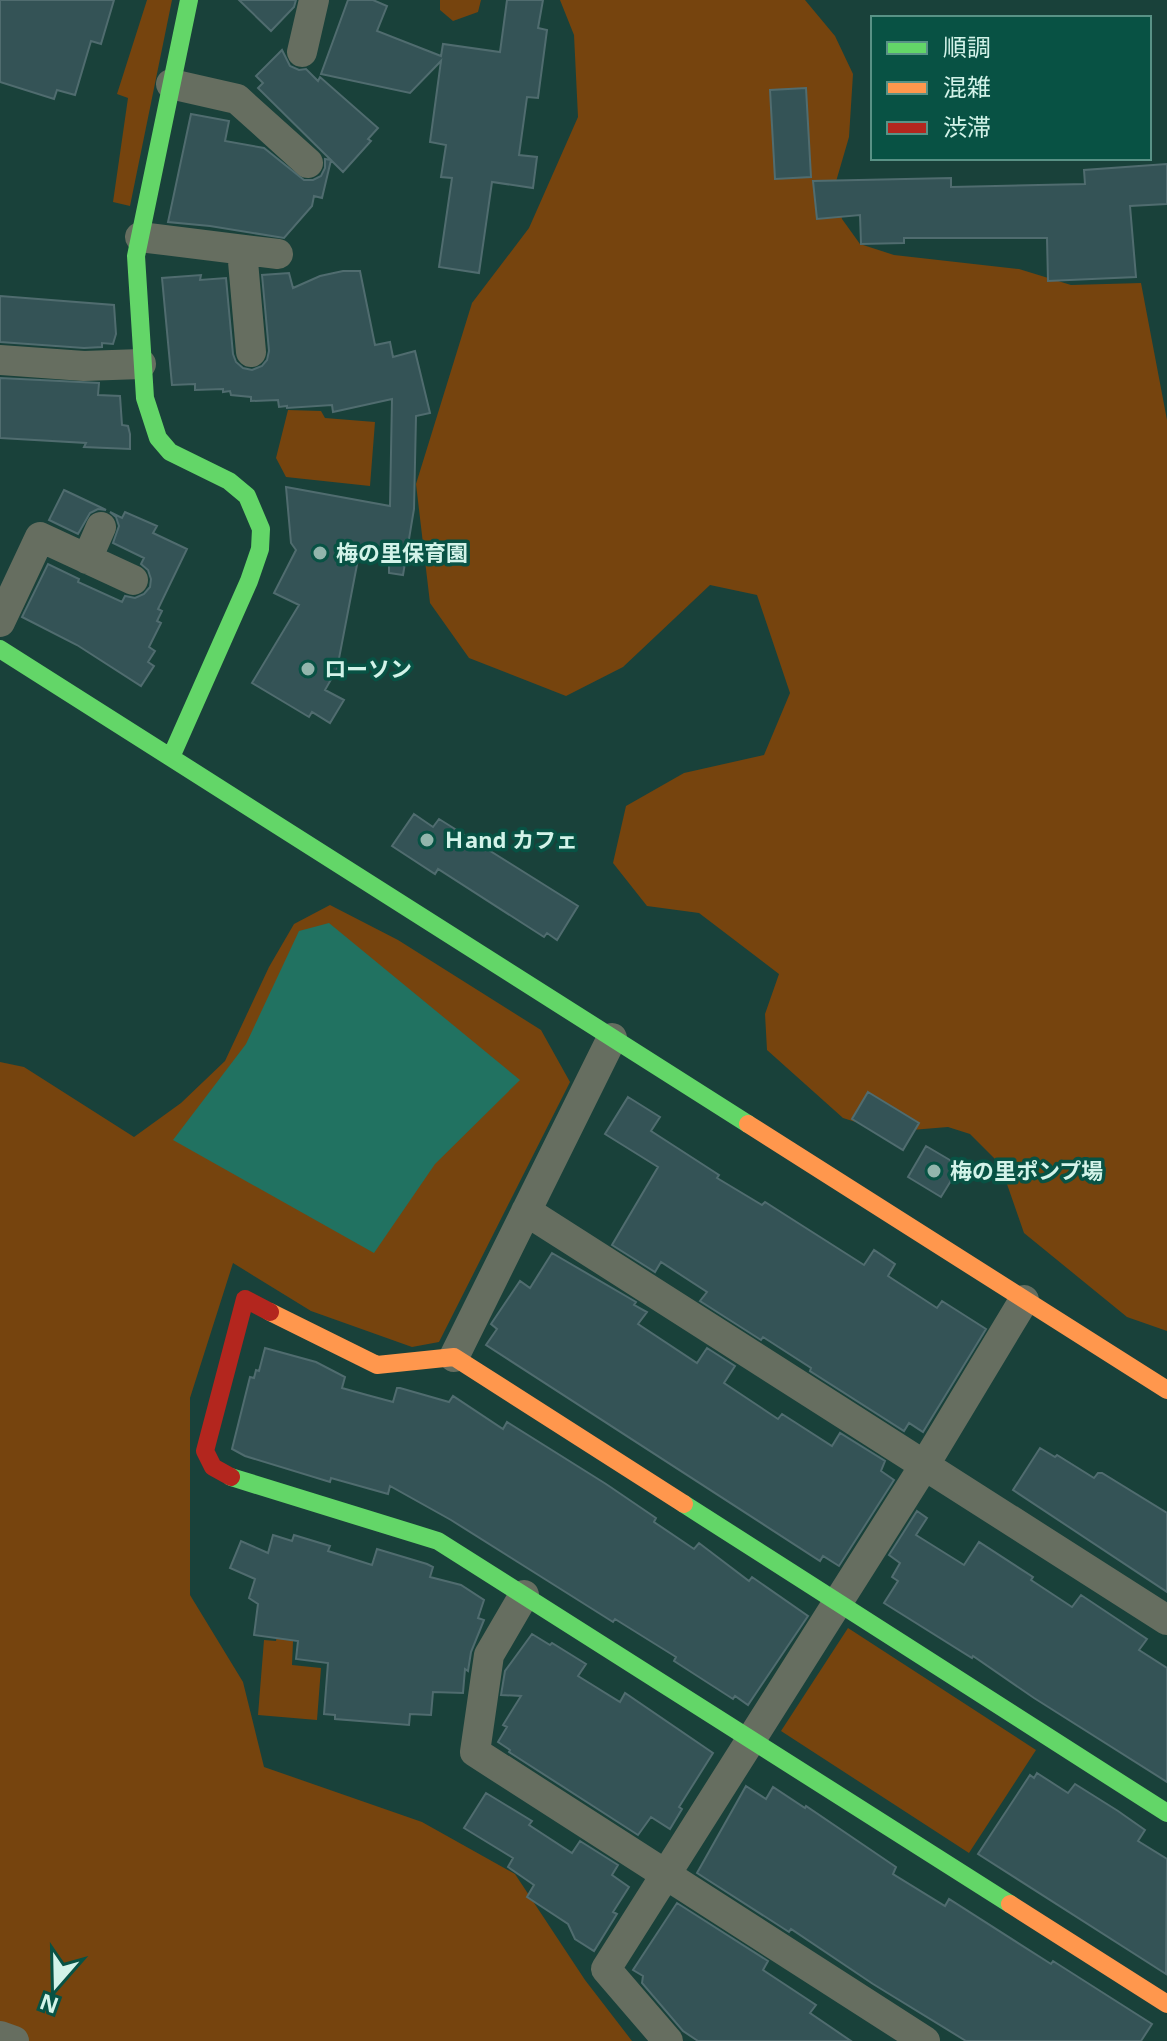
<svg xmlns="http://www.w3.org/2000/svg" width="1167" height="2041" font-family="'Noto Sans','Noto Sans JP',sans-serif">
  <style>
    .green { fill: #76440e }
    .water { fill: #217261 }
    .building { fill: #345356; stroke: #506c6f; stroke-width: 2 }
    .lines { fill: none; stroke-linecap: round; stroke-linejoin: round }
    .street { stroke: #666e60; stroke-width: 30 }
    .fast { stroke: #63d668; stroke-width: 18 }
    .slow { stroke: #ff974d; stroke-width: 18 }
    .jam { stroke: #b3261e; stroke-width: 18 }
    .poi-dot { fill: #92b5ac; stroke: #085244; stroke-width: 3 }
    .labels { text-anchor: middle; stroke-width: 7; stroke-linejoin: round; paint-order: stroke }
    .poi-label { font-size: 22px; font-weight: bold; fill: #d3f3e9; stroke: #085244; text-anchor: start }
  </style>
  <rect width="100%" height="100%" fill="#19413a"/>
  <!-- green -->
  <path class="green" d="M 147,0 L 172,0 L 130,206 L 113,202 L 128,98 L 117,94 Z
    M 440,0 L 481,0 L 478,12 L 453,21 L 440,10 Z
    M 560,0 L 805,0 L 835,36 L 853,74 L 849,137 L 835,185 L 842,219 L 860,244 L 894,255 L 1019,269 L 1071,285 L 1141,283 L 1167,420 L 1167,1331 L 1127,1317 L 1024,1233 L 1000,1164 L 970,1134 L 948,1127 L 887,1132 L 843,1118 L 767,1050 L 765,1014 L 779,974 L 699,913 L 647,906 L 613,863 L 626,806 L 684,773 L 764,755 L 790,693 L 757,595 L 710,585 L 623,667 L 566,696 L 469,658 L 430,603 L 416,484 L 472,303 L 529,228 L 578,117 L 574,35 Z
    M 288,410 L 321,411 L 325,418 L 375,422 L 370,486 L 286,477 L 276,458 Z
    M 330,905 L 398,940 L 541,1030 L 570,1082 L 439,1342 L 412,1347 L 311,1311 L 233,1263 L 190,1398 L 190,1595 L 243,1682 L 264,1767 L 422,1822 L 515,1874 L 585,1980 L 632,2041 L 0,2041 L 0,1062 L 24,1067 L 134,1137 L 181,1103 L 225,1061 L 269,967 L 294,924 Z
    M 279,1618 L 294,1619 L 292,1665 L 321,1668 L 317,1720 L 258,1715 L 264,1640 L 276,1641 Z
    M 848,1628 L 1036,1750 L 969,1853 L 781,1731 Z"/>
  <!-- water -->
  <path class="water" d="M 329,923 L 520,1080 L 435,1164 L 374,1253 L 173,1140 L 246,1044 L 299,931 Z"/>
  <!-- building -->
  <path class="building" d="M 0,0 L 114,0 L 101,44 L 91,41 L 75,95 L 57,90 L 54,99 L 0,82 Z
    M 239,0 L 296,0 L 294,7 L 271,31 Z
    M 348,0 L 373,0 L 387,6 L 377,31 L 441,56 L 443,44 L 500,52 L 507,0 L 543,0 L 538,28 L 547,30 L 538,98 L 527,97 L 519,155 L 537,157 L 533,188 L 492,182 L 479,273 L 439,267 L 452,178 L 441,177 L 446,145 L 430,142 L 441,61 L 410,93 L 321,74 Z
    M 282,50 L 290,66 L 299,70 L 306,69 L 318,81 L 320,77 L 378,128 L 368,139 L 371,141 L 343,172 L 258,88 L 263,83 L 256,76 Z
    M 806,88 L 811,177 L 775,179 L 770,90 Z
    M 191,114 L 229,121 L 225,141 L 264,148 L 304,180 L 313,180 L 321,176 L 325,168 L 325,159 L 331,160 L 322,198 L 314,196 L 312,206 L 284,238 L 210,226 L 168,222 Z
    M 1167,164 L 1167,204 L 1130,206 L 1136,277 L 1048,281 L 1047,238 L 904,238 L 904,243 L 861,244 L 860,215 L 817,219 L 813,181 L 951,178 L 951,187 L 1085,184 L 1084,170 Z
    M 343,271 L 360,271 L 375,345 L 390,342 L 393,357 L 415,351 L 430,413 L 416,416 L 414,509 L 403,575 L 389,573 L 389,554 L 360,549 L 337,669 L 325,690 L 344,700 L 330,723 L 312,712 L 309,717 L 252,683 L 299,605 L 274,593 L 296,550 L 291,543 L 286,487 L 390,506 L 392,399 L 333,412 L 332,405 L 287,408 L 287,406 L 279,407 L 278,400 L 251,401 L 251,397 L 231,395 L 230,391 L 223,392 L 223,389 L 195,390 L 195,384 L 172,385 L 162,278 L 201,275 L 200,280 L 226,278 L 233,354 L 236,362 L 243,368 L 252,370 L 262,366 L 267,360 L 269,351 L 262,275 L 289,273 L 293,288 L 320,276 Z
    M 0,296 L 114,305 L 116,334 L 113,344 L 102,343 L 102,347 L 84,348 L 0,342 Z
    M 0,378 L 99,383 L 98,395 L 120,396 L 122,425 L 128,426 L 130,434 L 130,449 L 84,447 L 86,443 L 0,438 Z
    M 64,490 L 100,507 L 106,510 L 98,509 L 90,513 L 78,534 L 49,520 Z
    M 110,512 L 122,518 L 125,512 L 157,526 L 153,533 L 187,549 L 158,609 L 162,611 L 157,621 L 161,623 L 149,647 L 155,651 L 148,662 L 154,666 L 141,686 L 77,645 L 22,617 L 48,564 L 79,579 L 78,582 L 122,602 L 125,596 L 135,598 L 144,594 L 150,587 L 151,579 L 148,570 L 141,564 L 144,558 L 113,543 L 119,526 L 116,517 Z
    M 414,814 L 433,827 L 439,819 L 578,906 L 557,940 L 547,933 L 544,937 L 438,869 L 435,874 L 392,846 Z
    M 868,1092 L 919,1123 L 903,1150 L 852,1119 Z
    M 628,1097 L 660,1117 L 651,1131 L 719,1175 L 717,1178 L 762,1205 L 765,1202 L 864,1265 L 874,1250 L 895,1264 L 888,1276 L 937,1308 L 942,1301 L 986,1329 L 923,1432 L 909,1423 L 904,1431 L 810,1371 L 811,1368 L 763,1337 L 761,1340 L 700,1301 L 707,1292 L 661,1262 L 655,1272 L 612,1245 L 658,1167 L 605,1134 Z
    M 926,1146 L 960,1166 L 941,1197 L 908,1177 Z
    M 552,1253 L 636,1302 L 634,1305 L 647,1312 L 638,1324 L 697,1363 L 707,1348 L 735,1366 L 724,1383 L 778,1419 L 782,1414 L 832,1446 L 840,1433 L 885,1461 L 881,1471 L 894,1480 L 839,1566 L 823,1556 L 820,1561 L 486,1345 L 497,1329 L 491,1324 L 520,1281 L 530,1288 Z
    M 265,1348 L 316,1362 L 345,1377 L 342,1388 L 367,1395 L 393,1402 L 397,1388 L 400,1388 L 449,1402 L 453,1396 L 503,1429 L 507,1422 L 606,1484 L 656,1518 L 654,1522 L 694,1549 L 699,1543 L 749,1581 L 752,1577 L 808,1616 L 748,1705 L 735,1696 L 733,1699 L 674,1661 L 676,1657 L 615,1619 L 613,1622 L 451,1520 L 390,1486 L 388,1494 L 331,1478 L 330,1482 L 245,1456 L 232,1449 L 250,1377 L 254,1378 L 256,1370 L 259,1371 Z
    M 1040,1448 L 1055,1457 L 1057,1455 L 1094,1478 L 1098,1473 L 1102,1473 L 1167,1513 L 1167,1592 L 1013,1490 Z
    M 917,1511 L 927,1518 L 916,1535 L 964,1565 L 979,1542 L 1033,1577 L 1031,1580 L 1072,1607 L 1081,1595 L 1147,1639 L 1139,1650 L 1167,1668 L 1167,1782 L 1034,1698 L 973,1656 L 972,1658 L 884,1603 L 898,1581 L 892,1577 L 900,1563 L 889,1555 Z
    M 273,1535 L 292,1541 L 294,1535 L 330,1546 L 328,1551 L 372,1565 L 377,1549 L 427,1564 L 433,1567 L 430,1577 L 461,1585 L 484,1600 L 478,1618 L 484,1620 L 471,1652 L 468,1671 L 465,1669 L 463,1693 L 433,1692 L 431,1715 L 410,1714 L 409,1725 L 335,1719 L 335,1715 L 324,1714 L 328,1663 L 296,1659 L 298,1641 L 254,1635 L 258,1604 L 249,1598 L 255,1579 L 230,1568 L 241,1541 L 268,1553 Z
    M 532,1634 L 550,1645 L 552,1643 L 586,1664 L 578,1676 L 620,1702 L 625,1693 L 713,1753 L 679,1807 L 682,1809 L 670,1829 L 651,1817 L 638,1835 L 509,1752 L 510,1750 L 498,1742 L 507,1727 L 503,1725 L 521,1696 L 501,1695 L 505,1671 Z
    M 1037,1773 L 1068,1793 L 1075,1784 L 1118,1811 L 1145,1830 L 1138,1841 L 1167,1859 L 1166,1974 L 978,1854 L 1030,1775 L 1034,1778 Z
    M 746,1786 L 766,1799 L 773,1787 L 805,1808 L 806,1806 L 896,1867 L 893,1874 L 945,1906 L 949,1899 L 1051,1964 L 1053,1961 L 1152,2024 L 1141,2041 L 966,2041 L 873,1984 L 791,1929 L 789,1932 L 697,1873 Z
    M 486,1793 L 532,1821 L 529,1825 L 572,1853 L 580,1841 L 618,1865 L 612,1875 L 629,1887 L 613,1912 L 617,1914 L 594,1951 L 575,1939 L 568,1924 L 527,1897 L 534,1885 L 508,1867 L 513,1858 L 464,1828 Z
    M 677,1903 L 768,1961 L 763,1970 L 816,2005 L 810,2013 L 851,2041 L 698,2041 L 683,2031 L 642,1983 L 643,1976 L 633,1970 Z"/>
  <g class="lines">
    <!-- street -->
    <path class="street" d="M 302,52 L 314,0
      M 171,84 L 237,99 L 308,163
      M 140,237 L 278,254
      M 242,250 L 251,352
      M 0,360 L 84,366 L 141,364
      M 87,559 L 101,527
      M 0,622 L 40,537 L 133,580
      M 526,1211 L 1167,1620
      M 454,1357 L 612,1038
      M 524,1595 L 489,1655 L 475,1752 L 925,2041
      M 0,2036 L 14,2041
      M 668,2041 L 606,1969 L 924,1466 L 1024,1300"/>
    <!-- fast -->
    <path class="fast" d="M 0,649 L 748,1124
      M 171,757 L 249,581 L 260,549 L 261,529 L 247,496 L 229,481 L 170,452 L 158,438 L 145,398 L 136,256 L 189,0
      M 231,1477 L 438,1541 L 1010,1904
      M 684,1504 L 1167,1813"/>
    <!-- slow -->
    <path class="slow" d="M 748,1124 L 1167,1390
      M 270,1312 L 377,1365 L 454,1357 L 684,1504
      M 1010,1904 L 1167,2004"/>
    <!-- jam -->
    <path class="jam" d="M 231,1477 L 213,1467 L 205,1451 L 245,1299 L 270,1312"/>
  </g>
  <!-- markers -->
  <g class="poi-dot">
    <circle cx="320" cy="553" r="8"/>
    <circle cx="308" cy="669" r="8"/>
    <circle cx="427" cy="840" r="8"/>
    <circle cx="934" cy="1171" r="8"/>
  </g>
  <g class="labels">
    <!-- poi labels -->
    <g class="poi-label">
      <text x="336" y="561">梅の里保育園</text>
      <text x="324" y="677">ローソン</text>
      <text x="443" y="848">Ｈand カフェ</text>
      <text x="950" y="1179">梅の里ポンプ場</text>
    </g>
  </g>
  <!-- legend -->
  <rect x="871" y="16" width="280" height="144" fill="#085244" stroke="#599286" stroke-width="2"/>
  <rect x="887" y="42" width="40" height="12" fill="#63d668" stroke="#599286" stroke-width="2"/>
  <text x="943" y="56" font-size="24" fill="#d3f3e9">順調</text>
  <rect x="887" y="82" width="40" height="12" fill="#ff974d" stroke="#599286" stroke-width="2"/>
  <text x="943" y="96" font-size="24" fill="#d3f3e9">混雑</text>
  <rect x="887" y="122" width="40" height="12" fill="#b3261e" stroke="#599286" stroke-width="2"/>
  <text x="943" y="136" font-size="24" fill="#d3f3e9">渋滞</text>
  <!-- north arrow -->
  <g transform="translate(56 1985) rotate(200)" stroke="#085244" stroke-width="6" paint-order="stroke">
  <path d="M0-6L14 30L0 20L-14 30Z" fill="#d3f3e9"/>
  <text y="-12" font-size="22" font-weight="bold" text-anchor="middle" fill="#d3f3e9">N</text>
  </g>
</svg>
